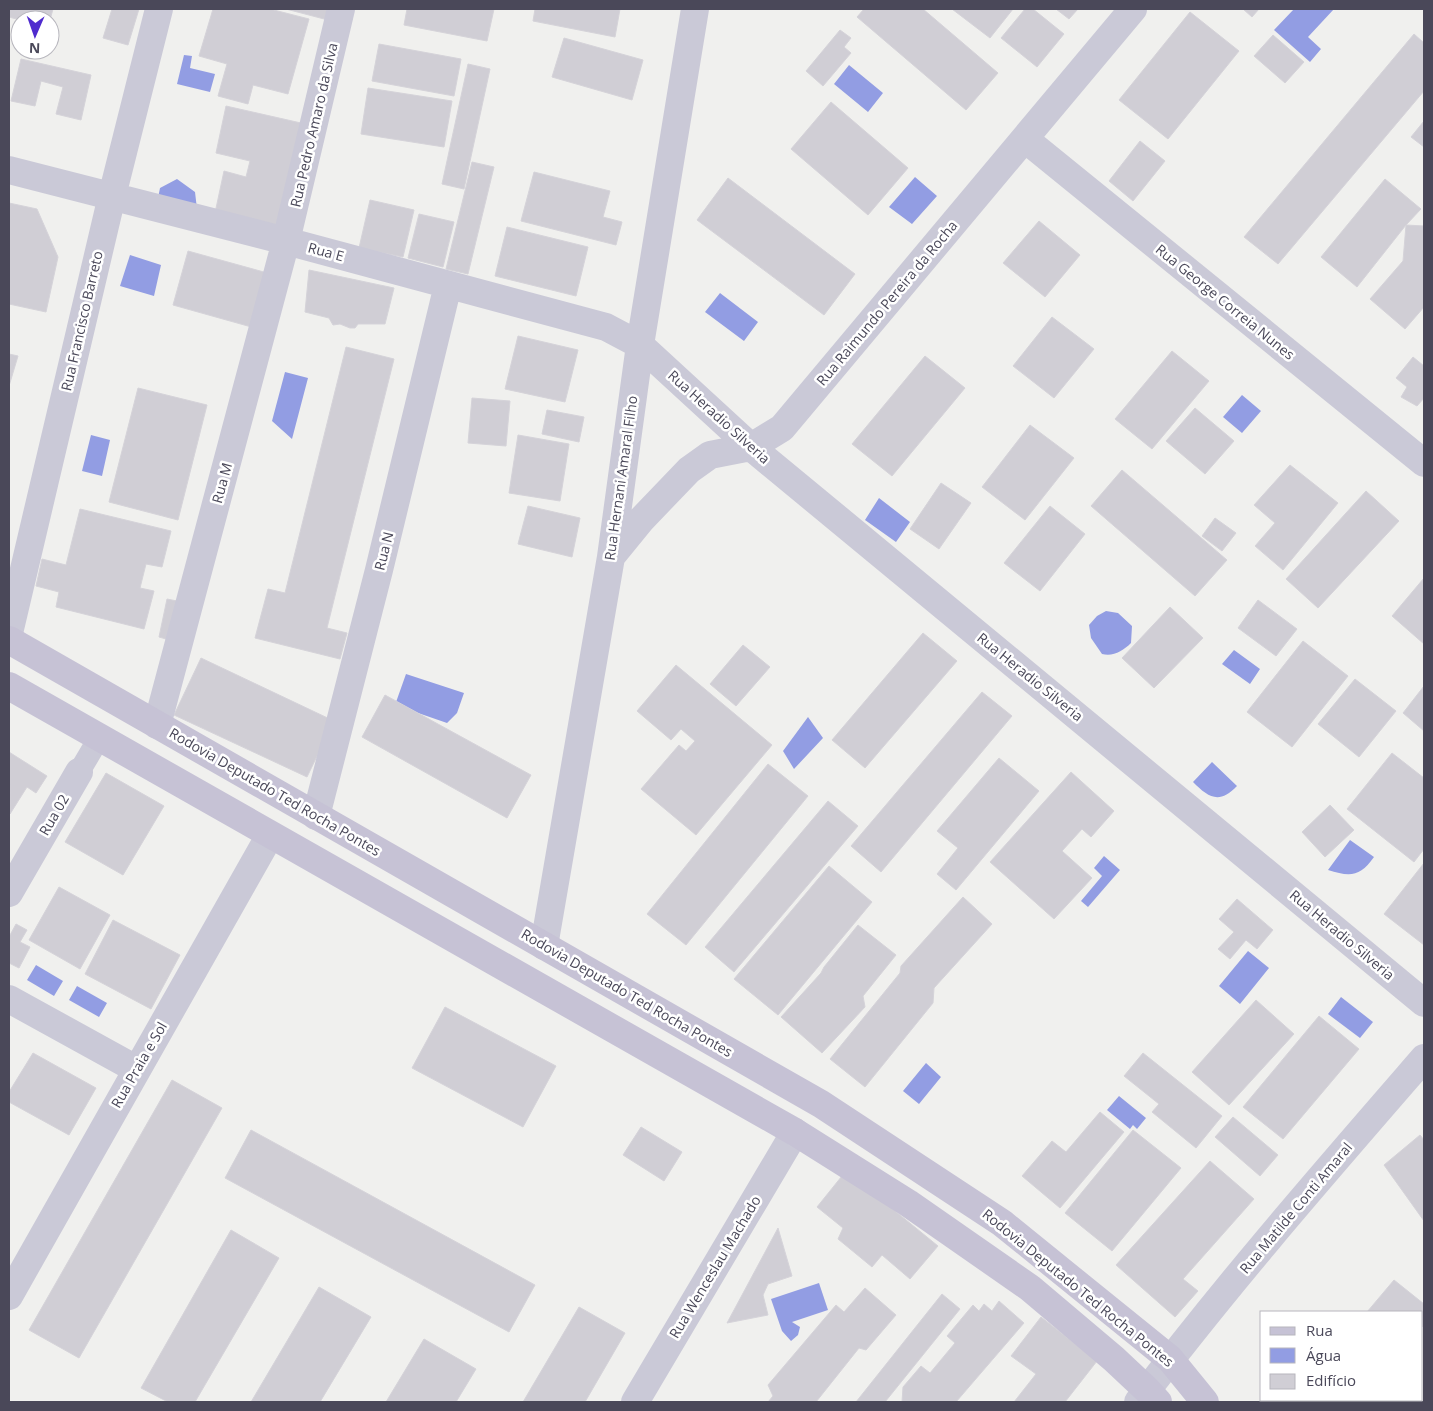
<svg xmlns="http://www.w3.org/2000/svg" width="1433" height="1411" font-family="'Open Sans',sans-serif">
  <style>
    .water { fill: #929de3 }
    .building { fill: #d0ced5; stroke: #d5d3d9 }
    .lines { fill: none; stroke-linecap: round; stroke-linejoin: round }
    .pedestrian { stroke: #cac9d7; stroke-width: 22 }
    .minor { stroke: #cac9d7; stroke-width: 28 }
    .secondary { stroke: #c6c2d5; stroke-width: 28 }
    .labels { text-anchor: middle; stroke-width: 5; stroke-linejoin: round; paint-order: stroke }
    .street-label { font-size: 14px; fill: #4a4859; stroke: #fff }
  </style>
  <rect width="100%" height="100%" fill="#f0f0ee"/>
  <!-- water -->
  <path class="water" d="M 1294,9 L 1334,9 L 1308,37 L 1321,49 L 1310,62 L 1274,30 Z
    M 184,55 L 192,56 L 190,68 L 215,74 L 210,92 L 177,84 Z
    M 849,65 L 883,93 L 868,112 L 834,84 Z
    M 915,177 L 937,196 L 912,224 L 889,207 Z
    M 177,179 L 195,192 L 197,209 L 157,203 L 160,188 Z
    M 130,255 L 161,265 L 154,296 L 120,286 Z
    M 720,293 L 758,322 L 744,341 L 705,312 Z
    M 285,372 L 308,378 L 292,439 L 272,421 Z
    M 1242,395 L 1261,411 L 1242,433 L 1223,417 Z
    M 91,435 L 110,440 L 102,476 L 82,471 Z
    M 879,498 L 910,522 L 896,542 L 865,520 Z
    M 1106,611 L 1118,613 L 1132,626 L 1131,643 C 1123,651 1113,657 1102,654 L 1091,638 L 1089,625 L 1097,616 Z
    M 1234,650 L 1260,669 L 1250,684 L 1222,664 Z
    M 406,674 L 464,693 L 457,713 L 447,723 L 395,705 Z
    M 808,717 L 823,738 L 794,769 L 783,751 Z
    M 1212,762 L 1237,786 C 1219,805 1208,797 1193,782 Z
    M 1350,840 L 1374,857 C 1360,877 1350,877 1328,870 Z
    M 1104,856 L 1120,870 L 1088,907 L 1081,901 L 1102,876 L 1094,868 Z
    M 1248,951 L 1269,968 L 1240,1004 L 1219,986 Z
    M 36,965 L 63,981 L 54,996 L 27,980 Z
    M 77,986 L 107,1003 L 99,1017 L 69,1000 Z
    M 1341,997 L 1373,1022 L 1360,1038 L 1328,1014 Z
    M 926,1063 L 941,1077 L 919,1104 L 903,1091 Z
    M 1119,1096 L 1146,1118 L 1137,1129 L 1133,1125 L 1130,1129 L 1107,1110 Z
    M 819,1283 L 828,1310 L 792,1322 L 800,1327 L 798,1335 L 791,1341 L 782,1331 L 771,1299 Z"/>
  <!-- building -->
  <path class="building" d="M 9,9 L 53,9 L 50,20 L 20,20 L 9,17 Z
    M 112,9 L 139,9 L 128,45 L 103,38 Z
    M 213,9 L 270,9 L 309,19 L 288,94 L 253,85 L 248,104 L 218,96 L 227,64 L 199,56 Z
    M 286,9 L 331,9 L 328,20 Z
    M 407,9 L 494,9 L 487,41 L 404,25 Z
    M 535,9 L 620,9 L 615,37 L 533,21 Z
    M 864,9 L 923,9 L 998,73 L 966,110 L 857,17 Z
    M 952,9 L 1013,9 L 990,38 Z
    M 1025,9 L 1033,9 L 1064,34 L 1037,67 L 1001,38 Z
    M 1056,9 L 1078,9 L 1069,19 Z
    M 1243,9 L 1259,9 L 1252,17 Z
    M 1190,12 L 1239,51 L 1168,139 L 1119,100 Z
    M 840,30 L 851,38 L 844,47 L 851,53 L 823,86 L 806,71 Z
    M 1414,34 L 1424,43 L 1424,91 L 1278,264 L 1244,237 Z
    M 1273,35 L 1304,62 L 1285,83 L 1254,56 Z
    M 564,38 L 643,60 L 632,100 L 552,77 Z
    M 379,44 L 461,59 L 454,96 L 372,81 Z
    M 21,59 L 91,75 L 81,120 L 56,114 L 63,87 L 41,81 L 35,106 L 11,101 Z
    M 468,64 L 490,69 L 464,189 L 442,184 Z
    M 368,88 L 452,101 L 444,147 L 361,134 Z
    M 831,102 L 908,168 L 868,215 L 791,149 Z
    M 226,106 L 301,123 L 277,227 L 215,213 L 224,171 L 246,177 L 250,161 L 216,153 Z
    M 1424,121 L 1424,147 L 1411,137 Z
    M 1140,141 L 1165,161 L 1133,201 L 1109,181 Z
    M 472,162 L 494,167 L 468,274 L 446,269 Z
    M 534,172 L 610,191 L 603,217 L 622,222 L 616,245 L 521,221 Z
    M 728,178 L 855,274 L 824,315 L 697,220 Z
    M 1385,179 L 1421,209 L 1406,225 L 1357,287 L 1321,257 Z
    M 370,200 L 414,210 L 403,257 L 359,248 Z
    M 9,203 L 37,209 L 58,257 L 46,312 L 9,304 Z
    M 419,214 L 454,222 L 443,267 L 408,258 Z
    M 1039,221 L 1080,255 L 1045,297 L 1003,263 Z
    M 1406,225 L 1424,226 L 1424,307 L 1405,329 L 1370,299 L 1403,261 Z
    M 507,227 L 588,247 L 576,296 L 495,276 Z
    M 188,251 L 271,274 L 255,328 L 173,305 Z
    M 309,270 L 394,288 L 385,324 L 358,324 L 355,328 L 350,328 L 340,324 L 333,325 L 329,318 L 305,312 Z
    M 1052,317 L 1094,349 L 1054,398 L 1013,366 Z
    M 518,336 L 578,350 L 565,402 L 505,389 Z
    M 346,347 L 394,359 L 327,628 L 347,633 L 340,659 L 255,638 L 268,589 L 285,593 Z
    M 1172,351 L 1209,381 L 1152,449 L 1115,419 Z
    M 9,354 L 18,356 L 9,386 Z
    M 925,356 L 965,388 L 892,476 L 852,444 Z
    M 1413,357 L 1424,366 L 1424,398 L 1417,406 L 1401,397 L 1407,387 L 1396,378 Z
    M 138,388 L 207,405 L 178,520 L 109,502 Z
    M 472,398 L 510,401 L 506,446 L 468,443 Z
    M 1195,408 L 1234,441 L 1205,474 L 1166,441 Z
    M 547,410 L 584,417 L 579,442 L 542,434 Z
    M 1030,425 L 1074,458 L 1025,520 L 982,487 Z
    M 518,435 L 569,444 L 560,501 L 509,493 Z
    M 1290,465 L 1338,503 L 1283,570 L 1255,546 L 1275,523 L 1254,505 Z
    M 1122,470 L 1227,560 L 1195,596 L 1091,506 Z
    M 941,483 L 971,503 L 939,549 L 910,529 Z
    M 1366,491 L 1399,521 L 1318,608 L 1286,579 Z
    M 528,506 L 580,518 L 572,557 L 518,544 Z
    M 1050,506 L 1085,534 L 1040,591 L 1004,563 Z
    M 80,509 L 171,531 L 162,567 L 146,564 L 140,588 L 154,591 L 144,629 L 56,607 L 59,592 L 36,586 L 42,559 L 66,565 Z
    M 1215,518 L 1236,533 L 1222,551 L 1202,536 Z
    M 1424,578 L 1424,644 L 1392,616 Z
    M 167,599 L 182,602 L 173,641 L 159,637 Z
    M 1258,600 L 1297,629 L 1276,656 L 1238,628 Z
    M 1170,607 L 1203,638 L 1154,688 L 1122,658 Z
    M 923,633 L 957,661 L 865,768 L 832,740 Z
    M 1303,641 L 1348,676 L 1292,747 L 1247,712 Z
    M 743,645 L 770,667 L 736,706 L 710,684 Z
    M 201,658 L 334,721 L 307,777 L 174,715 Z
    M 676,665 L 772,745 L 696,835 L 641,789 L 679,745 L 686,751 L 695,741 L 681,729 L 671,740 L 637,711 Z
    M 1355,679 L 1396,711 L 1359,757 L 1318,724 Z
    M 1424,686 L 1424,731 L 1403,713 Z
    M 982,692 L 1012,716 L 881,872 L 851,846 Z
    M 385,695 L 531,775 L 507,818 L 362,737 Z
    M 9,752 L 47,776 L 36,793 L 27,787 L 10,814 Z
    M 1392,753 L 1424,778 L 1424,849 L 1414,862 L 1347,809 Z
    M 999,758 L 1039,791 L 956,890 L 937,874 L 958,848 L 937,831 Z
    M 768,764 L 808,796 L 686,945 L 647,914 Z
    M 1071,772 L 1114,811 L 1091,837 L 1082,829 L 1062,851 L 1092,878 L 1054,919 L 990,862 Z
    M 106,773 L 164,806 L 123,875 L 65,842 Z
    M 828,801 L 858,826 L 734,972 L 705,947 Z
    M 1330,805 L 1354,830 L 1325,857 L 1302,832 Z
    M 1424,863 L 1424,945 L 1384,914 Z
    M 829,866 L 872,902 L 778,1015 L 734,979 Z
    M 59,887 L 110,915 L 80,969 L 29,940 Z
    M 963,897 L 992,924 L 934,988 L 933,1003 L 865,1087 L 830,1059 L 900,973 L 901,966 Z
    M 1237,899 L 1273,930 L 1257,949 L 1246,940 L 1230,959 L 1218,949 L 1234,932 L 1219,919 Z
    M 113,920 L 180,955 L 151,1009 L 85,974 Z
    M 16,924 L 27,930 L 20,942 L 30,947 L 19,968 L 9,963 L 9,937 Z
    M 858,925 L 896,955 L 863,996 L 865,1007 L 822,1053 L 781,1017 L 821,973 L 824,967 Z
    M 1256,1000 L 1294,1034 L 1229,1105 L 1192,1072 Z
    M 445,1007 L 556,1066 L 523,1127 L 412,1068 Z
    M 1319,1016 L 1359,1049 L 1283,1139 L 1243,1107 Z
    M 33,1053 L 96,1088 L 69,1135 L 9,1102 L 9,1092 Z
    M 1143,1053 L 1222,1116 L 1196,1148 L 1152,1112 L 1159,1104 L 1124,1076 Z
    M 172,1080 L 222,1108 L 79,1358 L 29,1330 Z
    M 1100,1112 L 1124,1132 L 1060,1208 L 1022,1176 L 1052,1141 L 1066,1152 Z
    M 1233,1117 L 1278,1155 L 1260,1176 L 1215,1137 Z
    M 641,1127 L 682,1152 L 664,1181 L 623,1155 Z
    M 251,1130 L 535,1285 L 509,1332 L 225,1178 Z
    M 1133,1130 L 1181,1168 L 1112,1251 L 1065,1213 Z
    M 1420,1135 L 1424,1140 L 1424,1221 L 1384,1165 Z
    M 1210,1161 L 1254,1199 L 1183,1279 L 1198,1291 L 1175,1317 L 1116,1265 Z
    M 846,1171 L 938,1246 L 910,1279 L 882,1255 L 872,1267 L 838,1239 L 843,1228 L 817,1207 Z
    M 778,1228 L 792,1276 L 768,1284 L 763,1295 L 768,1315 L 727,1323 Z
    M 231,1230 L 279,1258 L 195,1402 L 168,1402 L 141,1388 Z
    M 1394,1280 L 1424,1304 L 1424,1324 L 1422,1327 L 1422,1312 L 1367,1312 Z
    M 319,1287 L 371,1317 L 320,1402 L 251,1402 Z
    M 865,1288 L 896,1315 L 866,1350 L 859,1348 L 816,1402 L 768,1402 L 773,1396 L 768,1385 L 836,1305 L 844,1312 Z
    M 942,1294 L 960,1309 L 885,1402 L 856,1402 Z
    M 999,1301 L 1024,1323 L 956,1402 L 902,1402 L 903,1387 L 921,1366 L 930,1373 L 955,1343 L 947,1336 L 973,1305 L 979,1311 L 984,1304 L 992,1311 Z
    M 579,1307 L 625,1333 L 585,1402 L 523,1402 Z
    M 1041,1317 L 1097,1361 L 1065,1402 L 1014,1402 L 1036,1374 L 1011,1356 Z
    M 424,1339 L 476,1369 L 456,1402 L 386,1402 Z
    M 1292,1400 L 1367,1400 L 1365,1402 L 1290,1402 Z"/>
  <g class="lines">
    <!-- pedestrian -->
    <path class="pedestrian" d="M 79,772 L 99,738"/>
    <!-- minor -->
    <path class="minor" d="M 1025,139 L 1424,463
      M 9,170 L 286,241 L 606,327 L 640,345 L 751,447 L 1424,1003
      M 611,557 L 642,519 L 689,470 L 710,455 L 751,447 L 782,428 L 1133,9
      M 9,633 L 112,196 L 159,9
      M 157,725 L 286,241 L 341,9
      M 316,816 L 379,570 L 448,285
      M 9,893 L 79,772
      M 544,946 L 611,557 L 640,345 L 695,9
      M 9,999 L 136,1069
      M 9,1296 L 270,835
      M 635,1402 L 795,1132
      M 1138,1402 C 1228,1283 1326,1171 1424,1058"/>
    <!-- secondary -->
    <path class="secondary" d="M 9,640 L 821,1104 L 1002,1223 L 1170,1359 L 1205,1402
      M 9,686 L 795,1132 L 908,1203 L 1030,1288 L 1114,1359 L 1147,1390 L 1158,1402"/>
  </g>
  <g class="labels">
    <!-- street labels -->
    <g class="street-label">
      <text transform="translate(314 125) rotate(-77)" y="5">Rua Pedro Amaro da Silva</text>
      <text transform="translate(326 252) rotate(15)" y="5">Rua E</text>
      <text transform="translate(1225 302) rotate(39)" y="5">Rua George Correia Nunes</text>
      <text transform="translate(887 303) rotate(-50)" y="5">Rua Raimundo Pereira da Rocha</text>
      <text transform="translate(82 321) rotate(-77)" y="5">Rua Francisco Barreto</text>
      <text transform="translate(719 417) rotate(42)" y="5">Rua Heradio Silveria</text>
      <text transform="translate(621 478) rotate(-82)" y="5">Rua Hernani Amaral Filho</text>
      <text transform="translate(222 483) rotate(-75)" y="5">Rua M</text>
      <text transform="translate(384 551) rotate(-76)" y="5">Rua N</text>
      <text transform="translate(1030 677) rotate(39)" y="5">Rua Heradio Silveria</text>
      <text transform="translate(275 792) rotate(30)" y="5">Rodovia Deputado Ted Rocha Pontes</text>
      <text transform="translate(54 815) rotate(-60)" y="5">Rua 02</text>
      <text transform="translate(1342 935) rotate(40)" y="5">Rua Heradio Silveria</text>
      <text transform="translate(627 993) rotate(30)" y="5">Rodovia Deputado Ted Rocha Pontes</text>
      <text transform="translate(139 1065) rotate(-60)" y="5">Rua Praia e Sol</text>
      <text transform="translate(1296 1208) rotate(-50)" y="5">Rua Matilde Conti Amaral</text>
      <text transform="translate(715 1267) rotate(-59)" y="5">Rua Wenceslau Machado</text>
      <text transform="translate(1078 1288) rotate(39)" y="5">Rodovia Deputado Ted Rocha Pontes</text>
    </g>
  </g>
  <!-- border -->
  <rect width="1433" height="1411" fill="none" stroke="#4a4859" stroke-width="20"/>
  <!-- legend -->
  <rect x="1260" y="1311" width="162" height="90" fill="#ffffff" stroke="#b7b6bd"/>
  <rect x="1270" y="1327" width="25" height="8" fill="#c6c2d5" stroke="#b7b6bd"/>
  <text x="1306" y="1336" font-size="15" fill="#4a4859">Rua</text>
  <rect x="1270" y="1348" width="25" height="15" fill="#929de3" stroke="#b7b6bd"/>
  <text x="1306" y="1361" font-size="15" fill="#4a4859">Água</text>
  <rect x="1270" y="1374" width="25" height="15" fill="#d0ced5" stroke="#b7b6bd"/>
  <text x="1306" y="1386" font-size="15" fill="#4a4859">Edifício</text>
  <!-- north arrow -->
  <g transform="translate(35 35) rotate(182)"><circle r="24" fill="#ffffff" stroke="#b7b6bd"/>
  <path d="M0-4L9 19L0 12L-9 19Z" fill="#4f2bce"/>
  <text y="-8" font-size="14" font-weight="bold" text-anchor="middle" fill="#4a4859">N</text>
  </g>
</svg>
